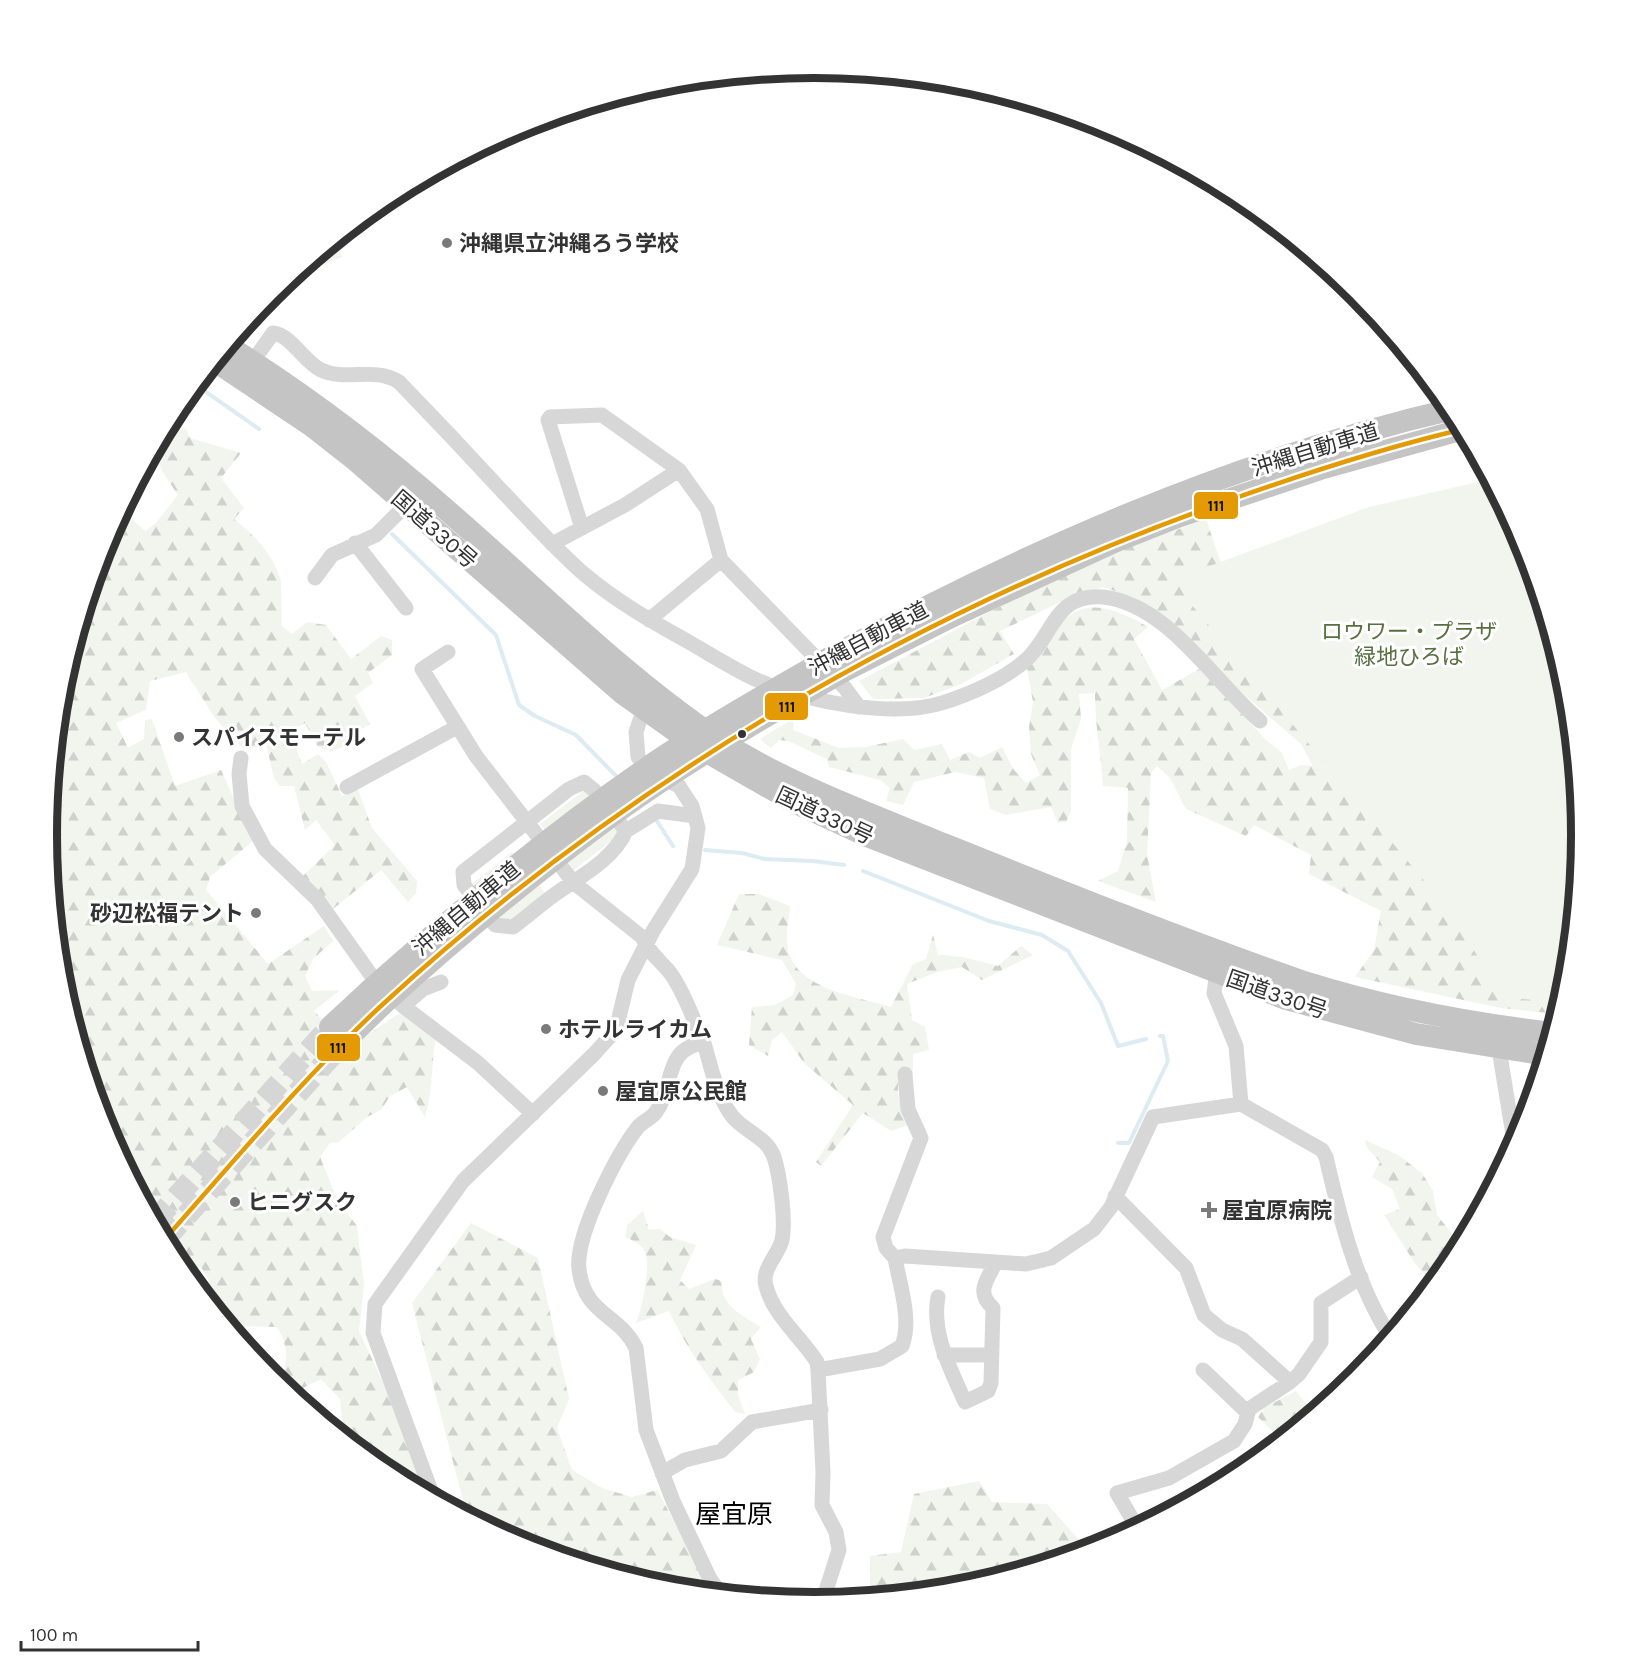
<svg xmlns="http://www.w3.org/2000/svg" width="1629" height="1671" font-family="Karla,'Noto Sans JP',sans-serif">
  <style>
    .forest { fill: url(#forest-firs) }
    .green { fill: #f1f5ed }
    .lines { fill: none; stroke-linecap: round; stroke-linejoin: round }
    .stream { stroke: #ddebf3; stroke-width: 4 }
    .highway-tunnel { stroke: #d6d6d6; stroke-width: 22; stroke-dasharray: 22 11; stroke-linecap: butt }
    .minor { stroke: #d7d7d7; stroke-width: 15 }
    .highway { stroke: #c4c4c4; stroke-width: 22 }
    .highway-bridge { stroke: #c4c4c4; stroke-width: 22 }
    .bus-1-casing { stroke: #fff; stroke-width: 9 }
    .bus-1 { stroke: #e39a05; stroke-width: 4.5 }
    .poi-dot { fill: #7a7a7a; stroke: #fff; stroke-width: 2 }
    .bus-dot { fill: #333; stroke: #fff; stroke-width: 2 }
    .labels { text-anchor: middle; stroke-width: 6; stroke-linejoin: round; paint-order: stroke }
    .poi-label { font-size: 22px; font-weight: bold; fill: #333; stroke: #fff; text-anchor: start }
    .street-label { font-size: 22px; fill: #333; stroke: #fff }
    .park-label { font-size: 22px; fill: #56703f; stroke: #fff }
    .quarter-label { font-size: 26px; fill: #000; stroke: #fff }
    .rim { fill: none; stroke: #333; stroke-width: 8 }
    .line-badge { stroke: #fff; stroke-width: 2 }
    .pale-badge-label { font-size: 16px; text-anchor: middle; font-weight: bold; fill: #111 }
  </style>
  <defs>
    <pattern id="forest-firs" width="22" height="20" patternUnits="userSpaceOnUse" patternTransform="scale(1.5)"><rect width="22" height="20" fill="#f1f5ed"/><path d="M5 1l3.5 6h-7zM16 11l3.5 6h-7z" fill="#cfd2cc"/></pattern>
  </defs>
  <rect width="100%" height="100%" fill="#fff"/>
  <!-- forest -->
  <path class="forest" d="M 168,423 L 186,429 L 190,438 L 241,453 L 221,478 L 244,508 L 234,519 C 254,535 272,553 280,578 C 282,584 281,615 282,626 L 292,634 L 307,622 L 326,625 L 351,659 L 381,636 L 392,640 L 392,655 L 368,673 L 373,683 L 355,696 L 370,724 L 350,736 L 343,747 L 332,751 L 318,747 L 305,723 L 290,732 L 302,764 L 318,754 L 326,762 L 342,796 L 357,787 L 372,828 L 417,881 L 416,893 L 408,902 L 381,870 L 333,909 L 302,877 L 335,845 L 316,820 L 305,830 L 294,786 L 280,786 L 274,778 L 266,744 L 244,750 L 215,718 L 186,672 L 150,681 L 146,710 L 116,723 L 128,748 L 144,739 L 145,720 L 152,719 L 175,786 L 221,770 L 253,841 L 210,877 L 206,890 L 268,964 L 324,926 L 333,941 L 313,959 L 305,976 L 312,991 L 340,990 L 314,1011 L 349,1047 L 401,1012 L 436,1037 C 431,1065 433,1090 425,1117 L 407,1087 L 390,1096 L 381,1110 L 367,1117 L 339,1142 L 330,1143 L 320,1157 L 338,1201 L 357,1226 L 364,1285 L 359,1331 L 395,1408 L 425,1494 L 388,1474 L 344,1438 L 340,1399 L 321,1379 L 301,1389 L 298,1400 L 278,1384 C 289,1367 289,1342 276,1327 L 238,1326 L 237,1337 L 206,1298 L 209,1280 L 201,1267 L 184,1271 L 176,1262 L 105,1129 L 61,985 L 47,835 L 61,685 L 105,541 L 122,510 L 145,531 L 156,523 L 178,495 L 163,473 L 158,461 L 149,459 Z
    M 1206,519 L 1224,572 L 1570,967 L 1568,986 L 1559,1014 L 1501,1008 L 1355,977 L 1374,950 L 1381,911 L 1309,874 L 1311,855 L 1254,825 L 1246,836 L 1186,809 L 1170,778 L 1157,766 L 1151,773 L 1147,854 L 1156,902 L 1098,881 L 1118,871 L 1127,841 L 1128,788 L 1103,786 C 1101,755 1095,725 1095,693 L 1079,694 L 1081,719 L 1071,749 L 1071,811 L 1066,822 L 1058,823 L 1051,807 L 1006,815 L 990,809 L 984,778 L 955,772 L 914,782 L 903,805 L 886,801 L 890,788 L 880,780 L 829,767 L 827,759 L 788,741 L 779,740 L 771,748 L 760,739 L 794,718 L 793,730 L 839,748 L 865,747 L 903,739 L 914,750 L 942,744 L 950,760 L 969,752 L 980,758 L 1002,747 L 1014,770 L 1026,783 L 1040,775 L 1031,754 L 1029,726 L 1033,702 L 1027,668 C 1065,611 1081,588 1148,627 L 1134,639 L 1162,690 L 1199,669 L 1266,740 L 1282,753 L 1289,770 L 1301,765 L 1313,766 L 1301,744 L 1225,678 L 1177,628 L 1136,598 L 1103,587 L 1069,598 L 1000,631 L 1014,654 L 961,684 L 924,698 L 873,699 L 859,681 L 997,608 L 1105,556 Z
    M 739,894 L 759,894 L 790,906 C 789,918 786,931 787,943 C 790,989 856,996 891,1007 L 913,964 L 926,959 L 933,935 L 938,955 L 963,957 L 998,966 L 1021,946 L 1033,955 L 982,980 L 962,967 L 937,972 L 907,984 L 912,1020 L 925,1027 L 929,1050 L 913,1054 L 913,1070 L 898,1071 L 898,1094 L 908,1125 L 891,1131 L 863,1113 L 821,1166 L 816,1162 L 853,1105 L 804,1063 L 782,1032 L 772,1040 L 768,1056 L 749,1045 L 752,1007 L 775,1005 L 793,995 L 796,984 L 782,960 L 717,945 Z
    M 1365,1140 L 1398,1155 L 1422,1173 L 1433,1191 L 1437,1215 L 1462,1246 L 1453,1262 L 1435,1285 L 1416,1265 L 1384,1215 L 1400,1209 L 1392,1189 L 1372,1177 L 1380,1162 L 1366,1146 Z
    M 643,1211 L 649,1230 L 660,1229 L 670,1237 L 696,1245 L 680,1280 L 689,1289 L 715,1279 L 722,1281 C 719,1305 742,1315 761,1327 L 751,1339 L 760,1359 L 754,1372 L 738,1380 L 738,1395 L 745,1414 L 735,1412 C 710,1379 686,1348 669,1311 L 636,1323 C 642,1310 650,1269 646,1255 C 644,1245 633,1240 625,1237 L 627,1225 Z
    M 471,1223 L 538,1258 L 569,1399 L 557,1428 L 572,1470 L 602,1488 L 632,1497 L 657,1490 L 714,1594 L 664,1589 L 520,1545 L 467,1516 L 412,1303 Z
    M 1296,1391 L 1314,1414 L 1282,1440 L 1258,1417 L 1264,1408 Z
    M 979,1481 L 992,1502 L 1047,1504 L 1089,1551 L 964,1589 L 870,1598 L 870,1556 L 901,1552 L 914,1494 Z"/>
  <!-- green -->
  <path class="green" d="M 355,224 L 351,240 L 339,249 L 342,257 L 287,280 Z
    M 1491,479 L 1524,542 L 1568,686 L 1582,836 L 1568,986 L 1563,1003 L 1504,997 L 1444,904 L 1185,597 L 1180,577 L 1369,507 Z
    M 587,788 L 621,833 L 574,870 L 540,824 Z
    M 512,852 L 545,893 L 506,924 L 473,883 Z"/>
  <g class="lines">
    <!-- stream -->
    <path class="stream" d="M 196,385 L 259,429
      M 392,534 L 496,635 L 519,705 L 535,716 L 576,735 L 619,779
      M 655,818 L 673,846
      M 705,850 L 742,853 L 765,859 L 813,861 L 844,865
      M 863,871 L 989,921 L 1042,935 L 1068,951 L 1101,1003 L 1118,1046 L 1146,1039
      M 1118,1143 L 1129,1143 L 1168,1061 L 1163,1036 L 1160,1036"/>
    <!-- highway-tunnel -->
    <path class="highway-tunnel" d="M 154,1222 L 330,1027
      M 164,1240 L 344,1042"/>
    <!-- minor -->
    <path class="minor" d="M 248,368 L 273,333 C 291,335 304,362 321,370 C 347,382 373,366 399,382 C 434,418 468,454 502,491 C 529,519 555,549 584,574 C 616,601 651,621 687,641 C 710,654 733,669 757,680 C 806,702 894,719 945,702 C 972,693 1004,679 1026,660 C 1054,635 1054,593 1103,597 C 1168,604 1214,682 1260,721
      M 582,528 L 548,420 L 550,417 L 602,415 L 679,470 L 707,509 L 721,560 L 649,620
      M 355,543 L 406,608
      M 552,544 L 625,505 L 679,470
      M 721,560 L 845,688 L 859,707
      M 315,578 L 332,555 L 376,535 L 407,504
      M 448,652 L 422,669 L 476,756 L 574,883 L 642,937 C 648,952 661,961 671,974 C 686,995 693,1020 704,1043 C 663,1048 675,1086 656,1112 C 651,1119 643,1121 638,1127 C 617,1154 575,1235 579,1269 C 584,1315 620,1314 636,1348 L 646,1430 L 673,1501 L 710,1579 L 721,1594
      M 241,758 L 239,774 L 242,806 L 265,849 L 317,899 L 371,975 L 403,1006 L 478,1063 L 533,1114
      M 347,787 L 457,727
      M 626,831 C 612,861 579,877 554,895 C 540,905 527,917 513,927 L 495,925 L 464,885 L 463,872 L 569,789 L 584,782 L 594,790 L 626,831 L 658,811 L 695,816
      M 1218,965 L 1214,993 L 1236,1046 L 1241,1104
      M 403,1006 L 423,989 L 441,982
      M 704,1043 C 711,1067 717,1096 732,1116 C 745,1132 767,1137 774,1157 C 780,1176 786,1221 782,1240 C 778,1256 761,1269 766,1286 C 773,1315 801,1337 817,1362 L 818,1370
      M 1499,1049 L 1515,1147
      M 1115,1196 L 1186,1268 L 1204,1315 L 1222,1330 L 1242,1339 L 1290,1382 L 1299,1374 L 1321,1342 L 1321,1303 L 1361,1277
      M 895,1258 L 886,1248 L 883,1237 L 921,1138 L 908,1109 L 905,1074
      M 938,1297 C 931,1333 951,1370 965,1402 L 988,1391 L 991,1383 L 993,1308 C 976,1293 986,1281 995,1264
      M 944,1355 L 992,1355
      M 1203,1370 L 1248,1413
      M 662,1473 L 685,1460 L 721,1451 L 752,1422 L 821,1410
      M 434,1499 L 373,1333 L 375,1304 L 463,1181 L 593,1055 L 616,1030 L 628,980 L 653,931 L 692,869 L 698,828 L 692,806 L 679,786 L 648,770 L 638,757 L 636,732 L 640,720 L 652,703
      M 1138,1529 L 1117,1493 L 1169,1478 L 1234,1441 L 1245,1424 L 1249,1409 L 1290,1382
      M 822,1603 L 839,1550 L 836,1532 L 822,1505 L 823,1472 L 818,1370 L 880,1359 L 902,1346 C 912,1320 900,1286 895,1258 L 905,1256 L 1026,1264 L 1051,1258 L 1094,1229 L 1111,1207 L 1153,1117 L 1241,1104 L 1322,1150 L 1326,1157 C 1340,1218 1356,1285 1391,1338"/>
    <!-- highway -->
    <path class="highway" d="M 228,346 C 306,395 381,452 450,513 C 538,589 620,673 716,738 C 787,784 868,813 946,845 C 1063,892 1181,939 1301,981 C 1383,1007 1467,1023 1553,1033
      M 215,361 L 312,426 L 354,459 L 622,693 L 698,747 L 796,803 L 867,836 L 1286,999 L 1416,1034 L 1547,1055
      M 831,657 C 1028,550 1234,460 1453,409
      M 842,672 L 953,616 L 1114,542 L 1180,516 L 1320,469 L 1464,429
      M 330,1027 L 370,990
      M 344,1042 L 383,1004"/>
    <!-- highway-bridge -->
    <path class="highway-bridge" d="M 370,990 C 464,907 561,825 666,755 C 720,720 775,689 831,657
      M 383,1004 C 458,936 536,871 618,811 C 689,760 766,716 842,672"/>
    <defs>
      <path id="bus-1" d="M 164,1240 C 235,1160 304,1077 382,1005 C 626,781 913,613 1224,502 C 1303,474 1382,448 1464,429"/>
    </defs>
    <!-- bus-1 casing -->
    <use href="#bus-1" class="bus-1-casing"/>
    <!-- bus-1 -->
    <use href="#bus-1" class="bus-1"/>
  </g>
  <!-- markers -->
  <g class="poi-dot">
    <circle cx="447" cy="243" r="6"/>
    <circle cx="179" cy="737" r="6"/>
    <circle cx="256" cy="913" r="6"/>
    <circle cx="546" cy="1029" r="6"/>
    <circle cx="603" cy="1091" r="6"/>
    <circle cx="235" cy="1202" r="6"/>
    <path d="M1206 1201h6v6h6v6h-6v6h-6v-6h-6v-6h6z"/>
  </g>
  <circle class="bus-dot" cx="742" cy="734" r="5"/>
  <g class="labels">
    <!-- poi labels -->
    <g class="poi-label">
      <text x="459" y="251">沖縄県立沖縄ろう学校</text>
      <text x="191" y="745">スパイスモーテル</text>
      <text x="244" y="921" text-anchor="end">砂辺松福テント</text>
      <text x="558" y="1037">ホテルライカム</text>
      <text x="615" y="1099">屋宜原公民館</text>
      <text x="247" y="1210">ヒニグスク</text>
      <text x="1222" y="1218">屋宜原病院</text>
    </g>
    <!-- street labels -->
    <g class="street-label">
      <text transform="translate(1315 449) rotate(-17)" y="8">沖縄自動車道</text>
      <text transform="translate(435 529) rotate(41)" y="8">国道330号</text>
      <text transform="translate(868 638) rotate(-28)" y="8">沖縄自動車道</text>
      <text transform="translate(825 815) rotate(25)" y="8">国道330号</text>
      <text transform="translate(466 908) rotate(-40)" y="8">沖縄自動車道</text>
      <text transform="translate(1277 994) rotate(19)" y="8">国道330号</text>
    </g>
    <!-- park labels -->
    <g class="park-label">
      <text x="1409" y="639">ロウワー・プラザ<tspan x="1409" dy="25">緑地ひろば</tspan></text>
    </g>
    <!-- quarter labels -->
    <g class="quarter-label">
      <text x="734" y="1523">屋宜原</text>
    </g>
  </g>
  <!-- crop -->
  <path d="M0 0H1629V1671H0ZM57 835a757 757 0 1 1 1514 0a757 757 0 1 1-1514 0Z" fill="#fff" fill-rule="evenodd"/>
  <path class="rim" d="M57 835a757 757 0 1 1 1514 0a757 757 0 1 1-1514 0Z"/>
  <g class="line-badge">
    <rect x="1193" y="491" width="46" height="29" rx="6" fill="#e39a05"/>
    <rect x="764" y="692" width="45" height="29" rx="6" fill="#e39a05"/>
    <rect x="316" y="1033" width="45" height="29" rx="6" fill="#e39a05"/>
  </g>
  <g class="pale-badge-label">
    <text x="1216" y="511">111</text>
    <text x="787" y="712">111</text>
    <text x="338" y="1053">111</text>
  </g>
  <!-- scale -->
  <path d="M21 1641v9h177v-9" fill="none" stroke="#333333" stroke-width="3"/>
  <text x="30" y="1641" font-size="18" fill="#333333" stroke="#ffffff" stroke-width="4.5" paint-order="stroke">100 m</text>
</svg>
